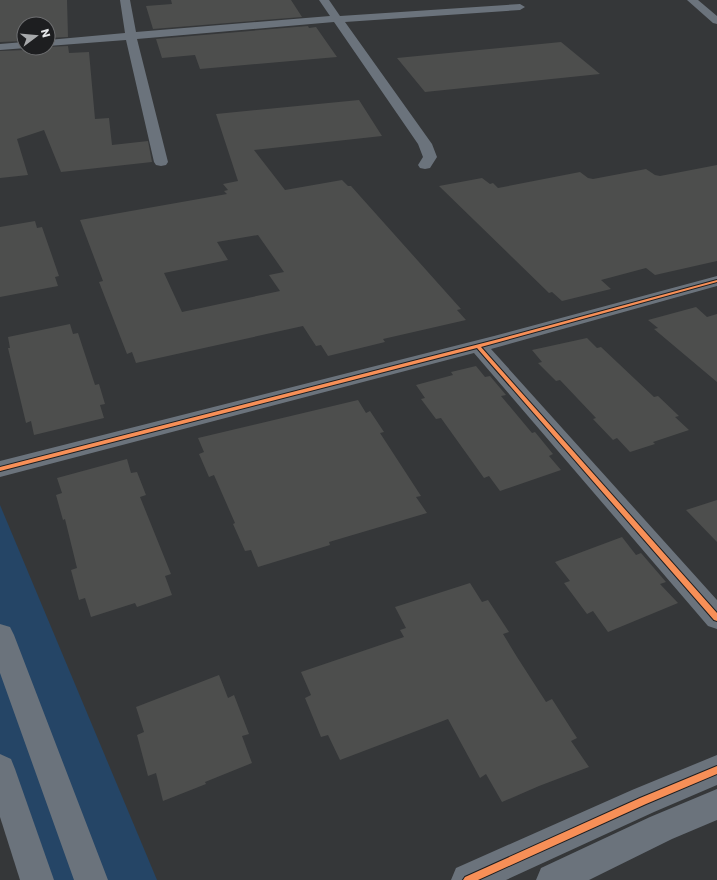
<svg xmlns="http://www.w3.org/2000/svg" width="717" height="880" font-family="Poppins,sans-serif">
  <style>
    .green { fill: #254566 }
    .building { fill: #4d4e4d; fill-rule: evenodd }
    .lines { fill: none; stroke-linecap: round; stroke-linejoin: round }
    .minor { fill: #6b737c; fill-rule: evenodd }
    .major { fill: #6b737c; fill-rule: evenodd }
    .cycleway-casing { stroke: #1d1e20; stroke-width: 2 }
    .cycleway { fill: #f78f57; fill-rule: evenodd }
  </style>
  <rect width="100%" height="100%" fill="#353739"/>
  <!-- green -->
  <path class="green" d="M 0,505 L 157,880 L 35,880 L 0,770 Z"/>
  <!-- building -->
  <path class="building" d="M 0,0 L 67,0 L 68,37 L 48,38 L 48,24 L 24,24 L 24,41 L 0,42 Z
    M 171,0 L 291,0 L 302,17 L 153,29 L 146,6 L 172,4 Z
    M 308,26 L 309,28 L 316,27 L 337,57 L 200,69 L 195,55 L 162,58 L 156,39 Z
    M 561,42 L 600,74 L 425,92 L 397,58 Z
    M 68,46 L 69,53 L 89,52 L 95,119 L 109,118 L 112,145 L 148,141 L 152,162 L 61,172 L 44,130 L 17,139 L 28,175 L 0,178 L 0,51 L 26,50 L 27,48 Z
    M 359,100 L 382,136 L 254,150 L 285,190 L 342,180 L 348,186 L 351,186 L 461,309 L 457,310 L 466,320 L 383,339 L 385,342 L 328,356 L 321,345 L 316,346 L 303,326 L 136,363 L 132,352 L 127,354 L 99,282 L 103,281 L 80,220 L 227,194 L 224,191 L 228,190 L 223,184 L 238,181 L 216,114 ZM 258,235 L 284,272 L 269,275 L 280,291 L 182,312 L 164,273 L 228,260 L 217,242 Z
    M 717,165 L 717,261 L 655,275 L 646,268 L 601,280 L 611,289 L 562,301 L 552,292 L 549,293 L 439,186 L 482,178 L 490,184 L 493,183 L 498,188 L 580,172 L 588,178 L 593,179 L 646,169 L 655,175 L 660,176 Z
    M 35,221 L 37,228 L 42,227 L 59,276 L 55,277 L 58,286 L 0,297 L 0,227 Z
    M 696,307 L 707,317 L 717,314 L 717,382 L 654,329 L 658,328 L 648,320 Z
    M 70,324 L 73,334 L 78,333 L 95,385 L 99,384 L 105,404 L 100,405 L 104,418 L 34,435 L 31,421 L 26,423 L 8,348 L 10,348 L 8,337 Z
    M 587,338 L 597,348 L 601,347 L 654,397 L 658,396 L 679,416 L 675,417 L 689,430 L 653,442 L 655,444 L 630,452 L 617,438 L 613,440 L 593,419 L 596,418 L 560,380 L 556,381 L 538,363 L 542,362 L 532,350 Z
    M 476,366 L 485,377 L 490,376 L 506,395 L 501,396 L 532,433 L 535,432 L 553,454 L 549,456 L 561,470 L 500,491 L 489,476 L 484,478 L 441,418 L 436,419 L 421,399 L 425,398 L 416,385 L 453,375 L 451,372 Z
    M 358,400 L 366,413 L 370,411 L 384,432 L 380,433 L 421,496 L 416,497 L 427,513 L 329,542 L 330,545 L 258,567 L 251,550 L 245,551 L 233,524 L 235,523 L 214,475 L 209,477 L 199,454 L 204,452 L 198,438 Z
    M 127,459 L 131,473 L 137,472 L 146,495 L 140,497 L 171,574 L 165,576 L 172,595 L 137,607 L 135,603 L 91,617 L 85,598 L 79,600 L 71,570 L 77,568 L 65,519 L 63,520 L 56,495 L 62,493 L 57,478 Z
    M 717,500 L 717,542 L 686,510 Z
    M 622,537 L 636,555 L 641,553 L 666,582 L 660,584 L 678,603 L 608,632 L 593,611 L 587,614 L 564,583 L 570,581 L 555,562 Z
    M 470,583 L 482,602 L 488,600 L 509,632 L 503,634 L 517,657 L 546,702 L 552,699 L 577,738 L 571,741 L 589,767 L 539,786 L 502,802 L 486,774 L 480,778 L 448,719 L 340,760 L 328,735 L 321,737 L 305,698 L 311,695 L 301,672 L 404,637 L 400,630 L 406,628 L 395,607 Z
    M 219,675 L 228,698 L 234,695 L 249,734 L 242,736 L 252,763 L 205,782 L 206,784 L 163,801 L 156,773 L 148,776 L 137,735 L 144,732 L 136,707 Z"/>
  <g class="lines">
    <!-- minor -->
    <path class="minor" d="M 120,0 L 130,0 L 136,32 L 330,16 L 319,0 L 329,0 L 340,16 L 520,4 L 525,7 L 520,10 L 345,22 L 432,144 L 437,157 L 430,168 L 425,169 L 420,168 L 418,165 L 423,157 L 418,144 L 334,22 L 137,39 L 168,162 L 166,165 L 161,166 L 156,165 L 154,162 L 126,40 L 48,46 L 48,40 L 125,33 Z
      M 687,0 L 698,0 L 717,16 L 717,24 L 713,23 Z
      M 24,42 L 24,48 L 26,48 L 0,50 L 0,44 Z
      M 717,276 L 717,286 L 491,349 L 717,600 L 717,629 L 708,626 L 474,353 L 0,477 L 0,461 L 494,336 Z
      M 0,624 L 10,627 L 14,635 L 108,880 L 74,880 L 0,673 Z
      M 717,755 L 717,785 L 654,812 L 506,880 L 451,880 L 456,868 L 632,790 Z
      M 717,789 L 717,820 L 672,839 L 589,880 L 536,880 L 541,868 L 650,817 Z"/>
    <!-- major -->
    <path class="major" d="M 0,754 L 11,759 L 15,769 L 54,880 L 20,880 L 0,817 Z"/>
    <defs>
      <path id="cycleway" d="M 717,280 L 717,282 L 481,347 L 717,613 L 717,621 L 714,620 L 477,348 L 0,471 L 0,467 L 499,339 Z
        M 717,766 L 717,774 L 646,804 L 478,880 L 463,880 L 465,877 L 640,798 Z"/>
    </defs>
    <!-- cycleway casing -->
    <use href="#cycleway" class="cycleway-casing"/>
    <!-- cycleway -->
    <use href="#cycleway" class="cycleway"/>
  </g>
  <!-- north arrow -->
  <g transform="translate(36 36) rotate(74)"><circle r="19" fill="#1d1e20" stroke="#6d6e70"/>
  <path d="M0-3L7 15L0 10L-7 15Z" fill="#a7a9ab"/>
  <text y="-6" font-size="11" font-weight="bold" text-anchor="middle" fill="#e5e7e9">N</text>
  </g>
</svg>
